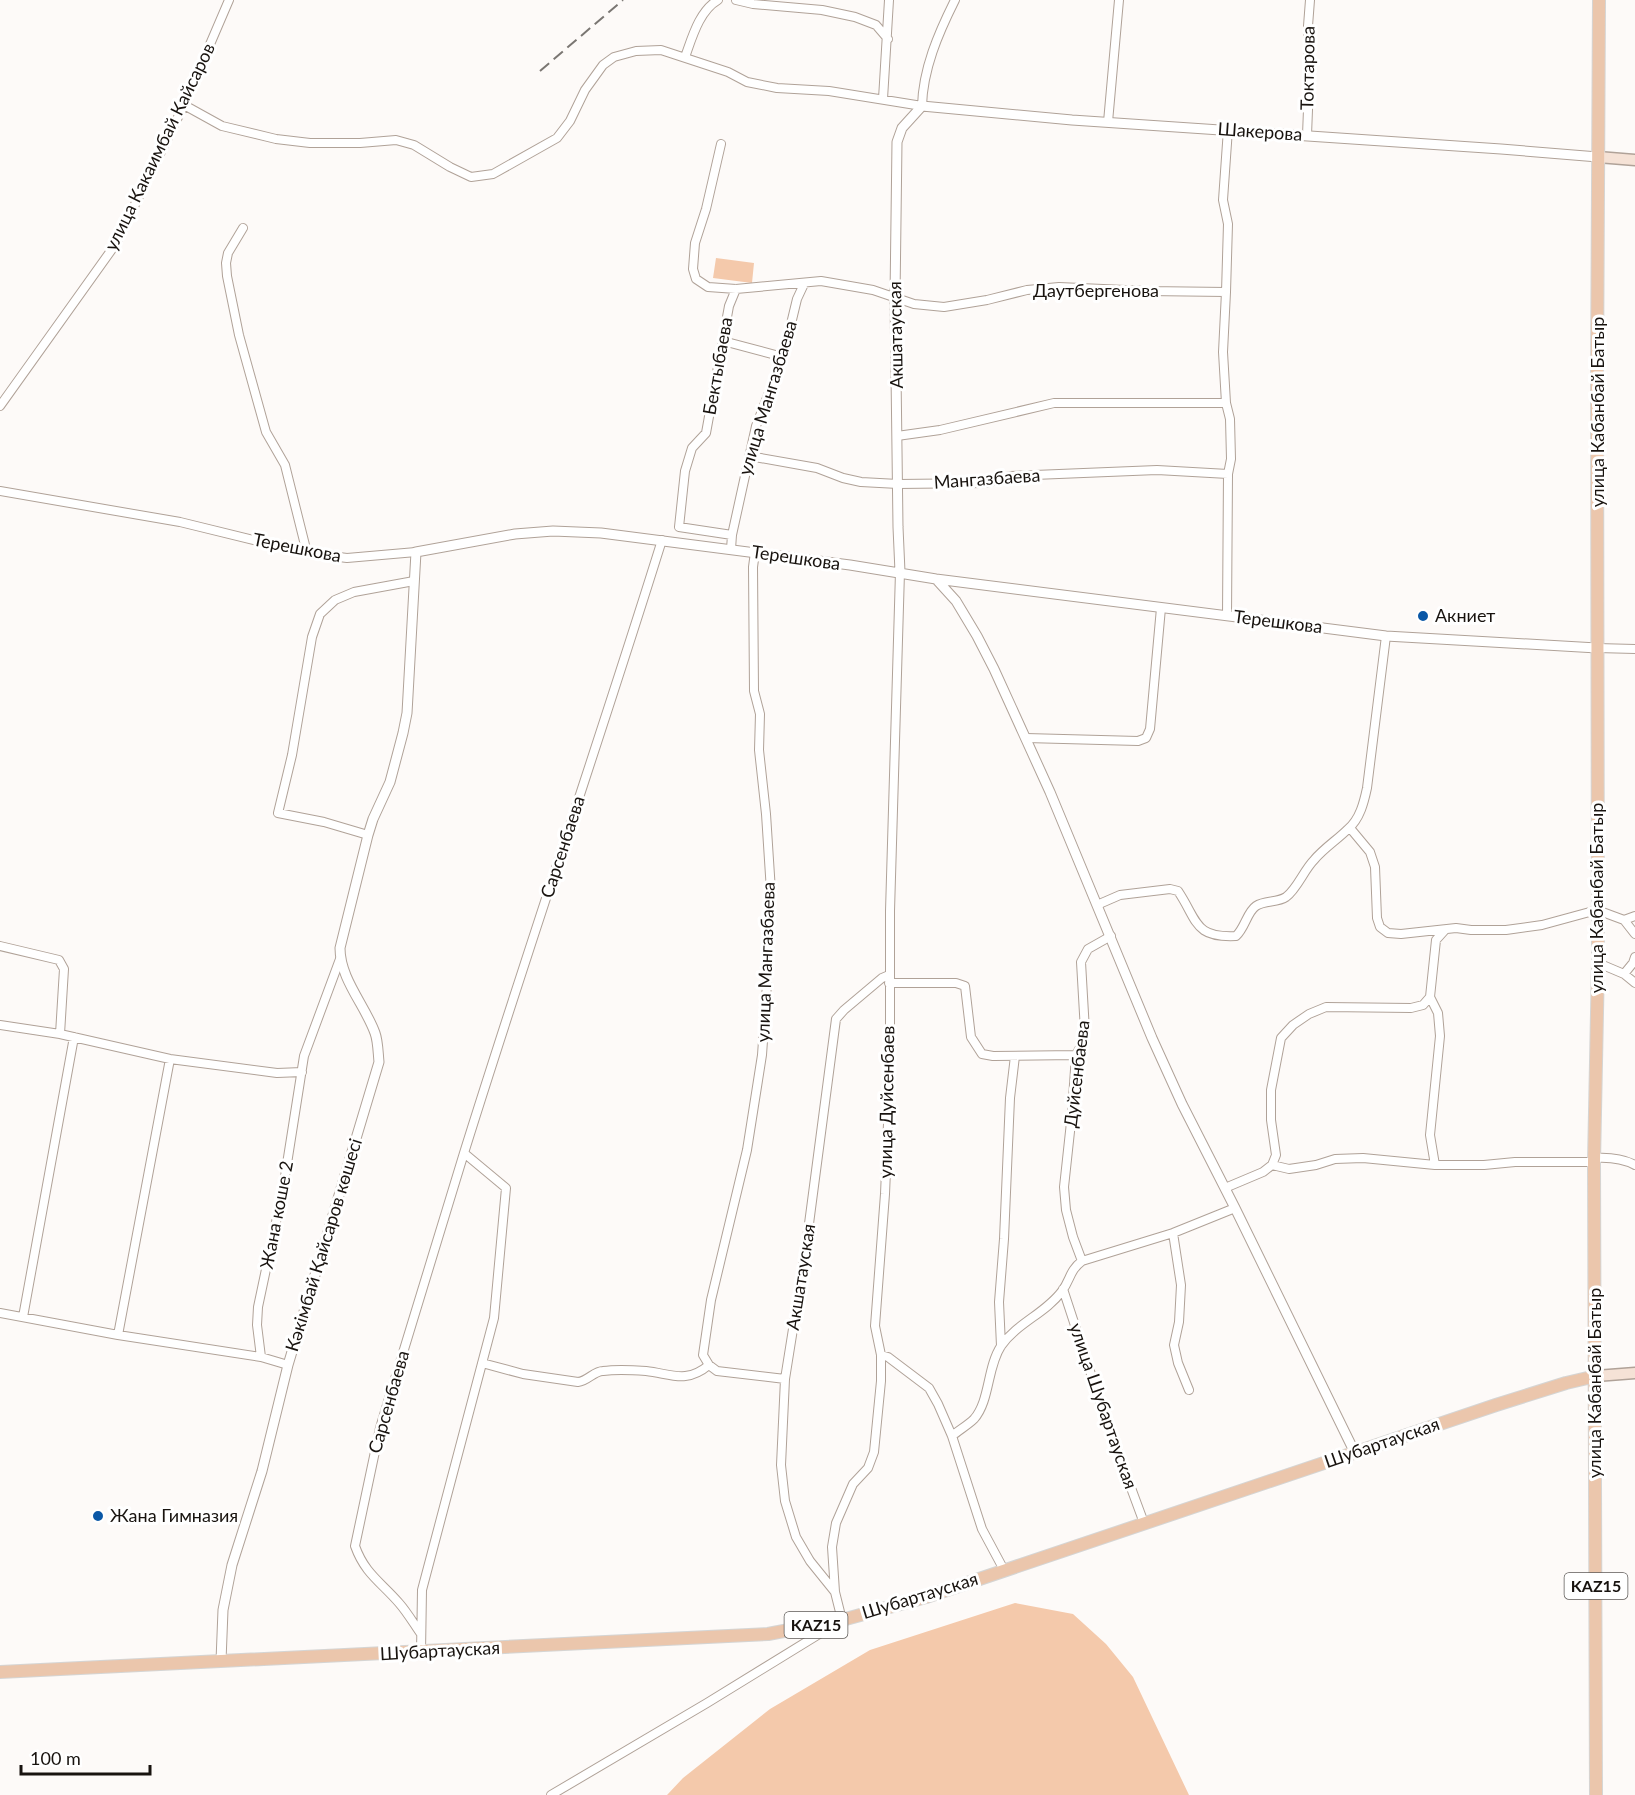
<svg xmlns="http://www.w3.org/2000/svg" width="1635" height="1795" font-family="Lato,sans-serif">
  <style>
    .green { fill: #f4c9ab }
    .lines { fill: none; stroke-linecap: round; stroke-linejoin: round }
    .minor-casing { stroke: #b0a298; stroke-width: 10 }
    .tertiary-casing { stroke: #b0a298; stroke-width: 11 }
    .secondary-casing { stroke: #b0a298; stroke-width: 13 }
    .primary-casing { stroke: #d5d5d4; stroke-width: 14 }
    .minor { stroke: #fff; stroke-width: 8 }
    .tertiary { stroke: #fff; stroke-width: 9 }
    .secondary { stroke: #f5e2d6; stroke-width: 10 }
    .primary { stroke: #ebc6ac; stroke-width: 12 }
    .rail { stroke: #7a7672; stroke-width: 2; stroke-dasharray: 12 6; stroke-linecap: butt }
    .poi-dot { fill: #0a57a6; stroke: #fff; stroke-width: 2 }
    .labels { text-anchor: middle; stroke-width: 6; stroke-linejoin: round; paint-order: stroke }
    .shield { fill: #fff; stroke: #5d5a57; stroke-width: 1.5 }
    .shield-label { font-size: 16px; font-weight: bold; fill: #18130f }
    .street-label { font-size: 18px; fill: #18130f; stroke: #fff }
    .poi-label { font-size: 18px; fill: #18130f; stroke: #fff; text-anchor: start }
  </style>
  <rect width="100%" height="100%" fill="#fdfaf8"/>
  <!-- green -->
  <path class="green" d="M 716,258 L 754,263 L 752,283 L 713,278 Z
    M 1015,1603 L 1073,1614 L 1106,1644 L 1133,1677 L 1189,1795 L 667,1795 L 683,1778 L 770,1709 L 870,1650 Z"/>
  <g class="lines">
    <defs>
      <path id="minor" d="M 736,0 L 753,4 L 822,10 L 855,17 L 876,25 L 888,39
        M 685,57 C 692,38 699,11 718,0
        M 883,99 L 889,0
        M 184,105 L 222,126 L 276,139 L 310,143 L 360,143 L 396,140 L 414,145 L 450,167 L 471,177 L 493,174 L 557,138 L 570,121 L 585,90 L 603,65 L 614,57 L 636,51 L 661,50 L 728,72 L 747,82 L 777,88 L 829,91 L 922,106 C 923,69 938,34 955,0
        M 1108,122 L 1119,0
        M 1307,135 L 1309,84 L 1308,26 L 1310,0
        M 721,144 L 706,209 L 695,243 L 693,269 L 696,279 L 708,287 L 736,289 L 821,281 L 873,290 L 914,304 L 944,307 L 987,300 L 1027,290 L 1059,287 L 1147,291 L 1226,292
        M 243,228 L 228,253 L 226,263 L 227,276 L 239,335 L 266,432 L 285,465 L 307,553
        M 723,341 L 783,357
        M 0,406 L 115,245 L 184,105 L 229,0
        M 897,436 L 940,430 L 1054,403 L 1226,403
        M 749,456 L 817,468 L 843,478 L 861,482 L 898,484 L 987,483 L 1010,476 L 1157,470 L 1228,474
        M 0,491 L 180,522 L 307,553 L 347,558 L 416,552
        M 732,535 L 679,527 L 685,471 L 692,448 L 706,433 L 729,306 L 736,289
        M 731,549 L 732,535 L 756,426 L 783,357 L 797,299 L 804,284
        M 1227,616 L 1228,474 L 1231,459 L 1230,419 L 1226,403 L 1223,352 L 1226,292 L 1228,224 L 1223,200 L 1228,129
        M 1597,648 L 1635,649
        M 1026,738 L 1138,741 L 1146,738 L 1150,729 L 1161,608
        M 1350,828 L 1370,852 L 1375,867 L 1377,918 L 1380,927 L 1388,933 L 1401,934 L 1456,928 L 1471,930 L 1506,930 L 1542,925 L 1597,910 L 1624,920 L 1635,934
        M 368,835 L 324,822 L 278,813 L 292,755 L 312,637 L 320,614 L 335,600 L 354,592 L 414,581
        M 1097,905 L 1120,895 L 1170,889 L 1178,891 C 1198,921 1194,938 1236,936 C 1245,928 1247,912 1256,906 C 1265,900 1277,903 1286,897 C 1297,889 1304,870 1314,860 C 1324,848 1337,840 1348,829 C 1360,819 1364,802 1367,788 L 1386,636
        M 1624,920 L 1635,916
        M 0,946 L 59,960 L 64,969 L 60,1034
        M 1598,963 L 1624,974 L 1635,983
        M 1624,974 L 1633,963 L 1635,957
        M 889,983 L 956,983 L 965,986 L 971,1037 L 982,1054 L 993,1056 L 1076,1055
        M 1430,997 L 1438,1013 L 1440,1036 L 1430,1135 L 1435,1165
        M 0,1025 L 60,1034 L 170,1059 L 277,1073 L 302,1072
        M 1594,1158 C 1609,1157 1622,1158 1635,1165
        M 1272,1165 L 1289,1169 L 1316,1165 L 1335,1159 L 1363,1158 L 1435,1165 L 1484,1165 L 1515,1162 L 1594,1162
        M 1225,1188 L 1263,1172 L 1272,1165 L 1276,1155 L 1271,1120 L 1271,1090 L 1281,1038 L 1293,1025 L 1309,1014 L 1326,1007 L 1411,1008 L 1423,1005 L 1430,997 L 1436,940 L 1445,930
        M 1173,1233 L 1181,1285 L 1179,1322 L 1174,1345 L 1178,1363 L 1189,1390
        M 1082,1261 L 1073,1237 L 1066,1210 L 1064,1187 L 1072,1113 L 1076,1055 L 1084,1040 L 1085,1031 L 1081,962 L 1088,949 L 1111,936
        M 1063,1289 L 1107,1423 L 1144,1523
        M 0,1313 L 118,1335 L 261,1357 L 288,1365
        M 23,1317 L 74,1037
        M 118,1335 L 170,1059
        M 1001,1346 L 999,1302 L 1004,1239 L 1010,1098 L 1015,1056
        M 881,1355 L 888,1357 L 929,1388 L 938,1404 L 952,1436 L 982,1529 L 1004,1570
        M 261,1357 L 257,1325 L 258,1307 L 283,1189 L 304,1056 L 340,959
        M 482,1363 L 523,1374 L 578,1382 C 588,1381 594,1371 603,1371 C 617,1369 633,1370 646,1371 C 672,1374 686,1384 709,1365 L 717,1371 L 785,1379
        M 709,1365 L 703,1355 L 711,1300 L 747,1150 L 762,1055 L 767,984 L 767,938 L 771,891 L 766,814 L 759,750 L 760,714 L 754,691 L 753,567 L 755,552
        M 952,1436 C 959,1430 968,1425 974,1419 C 990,1401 987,1367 1001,1346 C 1017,1323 1046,1313 1062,1291 C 1071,1279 1069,1271 1082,1261 L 1173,1233 L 1235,1208
        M 835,1592 L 810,1561 L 796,1537 L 785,1501 L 781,1465 L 785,1379 L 805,1254 L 836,1019 L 844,1010 L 882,978 L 889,975
        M 421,1634 C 414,1624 407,1612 399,1603 C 381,1582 365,1574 355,1546 L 380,1428 L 464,1153
        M 421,1652 L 422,1590 L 494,1318 L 506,1188 L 464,1153 C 528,948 598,745 662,540
        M 551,1795 L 707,1703 L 842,1620 L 835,1592 L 832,1547 L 836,1523 L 853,1484 L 868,1468 L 874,1452 L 881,1381 L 881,1355 L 875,1326 L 885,1194 L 890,1077 L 890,911 L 900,572"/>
      <path id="tertiary" d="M 900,572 L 898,527 L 895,297 L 897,142 L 902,128 L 922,106 L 1072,120 L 1501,149 L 1598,157
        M 936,579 L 956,601 L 977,636 L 994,669 L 1050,792 L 1152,1038 L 1182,1104 L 1235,1208 L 1355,1453
        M 221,1661 L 223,1610 L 232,1565 L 262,1471 L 288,1365 L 379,1062 C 378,1052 378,1041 375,1033 C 365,1005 340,979 340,948 L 368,835 L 373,819 L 390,782 L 403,733 L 407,713 L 416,552 L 515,534 L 553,531 L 601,533 L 850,565 L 936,579 L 1386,636 L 1597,648"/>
      <path id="secondary" d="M 1598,157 L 1635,160
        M 1596,1376 L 1635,1373"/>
      <path id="primary" d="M 0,1672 L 768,1634 L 842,1620 L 926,1597 L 1496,1405 L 1566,1383 L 1596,1376
        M 1596,1795 L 1594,1162 L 1598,963 L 1597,378 L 1599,0"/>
    </defs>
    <!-- minor casing -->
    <use href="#minor" class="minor-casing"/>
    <!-- tertiary casing -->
    <use href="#tertiary" class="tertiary-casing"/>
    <!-- secondary casing -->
    <use href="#secondary" class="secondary-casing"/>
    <!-- primary casing -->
    <use href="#primary" class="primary-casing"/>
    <!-- minor -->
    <use href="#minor" class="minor"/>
    <!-- tertiary -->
    <use href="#tertiary" class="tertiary"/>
    <!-- secondary -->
    <use href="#secondary" class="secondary"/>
    <!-- primary -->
    <use href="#primary" class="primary"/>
    <!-- rail -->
    <path class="rail" d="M 540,71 L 623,0"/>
  </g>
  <!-- markers -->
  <g class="poi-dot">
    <circle cx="1423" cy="616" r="6"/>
    <circle cx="98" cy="1516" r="6"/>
  </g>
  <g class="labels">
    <!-- shield labels -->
    <g class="shield">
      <rect x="1564.5" y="1573" width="63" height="26" rx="4.5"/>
      <rect x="784.5" y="1612" width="63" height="26" rx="4.5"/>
    </g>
    <g class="shield-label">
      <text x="1596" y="1592">KAZ15</text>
      <text x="816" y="1631">KAZ15</text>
    </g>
    <!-- street labels -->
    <g class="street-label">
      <text transform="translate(1308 68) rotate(-89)" y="6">Токтарова</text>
      <text transform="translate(1260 132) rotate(4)" y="6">Шакерова</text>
      <text transform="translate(160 147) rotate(-64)" y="6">улица Какаимбай Кайсаров</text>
      <text x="1096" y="297">Даутбергенова</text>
      <text transform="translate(896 335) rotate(-91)" y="6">Акшатауская</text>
      <text transform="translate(718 366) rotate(-80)" y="6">Бектыбаева</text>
      <text transform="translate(768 398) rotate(-73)" y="6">улица Мангазбаева</text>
      <text transform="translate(1598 412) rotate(-90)" y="6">улица Кабанбай Батыр</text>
      <text transform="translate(987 479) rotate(-4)" y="6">Мангазбаева</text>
      <text transform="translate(297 548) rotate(11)" y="6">Терешкова</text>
      <text transform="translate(796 558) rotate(8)" y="6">Терешкова</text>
      <text transform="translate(1278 622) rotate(7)" y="6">Терешкова</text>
      <text transform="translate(563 847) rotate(-72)" y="6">Сарсенбаева</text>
      <text transform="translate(1597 898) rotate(-90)" y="6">улица Кабанбай Батыр</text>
      <text transform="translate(766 962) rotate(-88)" y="6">улица Мангазбаева</text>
      <text transform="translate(1077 1074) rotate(-83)" y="6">Дуйсенбаева</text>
      <text transform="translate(887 1102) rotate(-89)" y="6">улица Дуйсенбаев</text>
      <text transform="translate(277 1215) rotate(-79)" y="6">Жана коше 2</text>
      <text transform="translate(324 1245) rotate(-73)" y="6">Кәкімбай Қайсаров көшесі</text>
      <text transform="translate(801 1277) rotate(-81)" y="6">Акшатауская</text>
      <text transform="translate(1595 1383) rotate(-90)" y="6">улица Кабанбай Батыр</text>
      <text transform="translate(389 1402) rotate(-74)" y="6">Сарсенбаева</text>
      <text transform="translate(1103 1406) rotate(71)" y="6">улица Шубартауская</text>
      <text transform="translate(1382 1443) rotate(-19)" y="6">Шубартауская</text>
      <text transform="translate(920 1596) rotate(-17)" y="6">Шубартауская</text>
      <text transform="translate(440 1651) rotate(-3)" y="6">Шубартауская</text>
    </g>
    <!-- poi labels -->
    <g class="poi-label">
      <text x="1435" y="622">Акниет</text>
      <text x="110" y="1522">Жана Гимназия</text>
    </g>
  </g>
  <!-- scale -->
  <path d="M21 1765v9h129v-9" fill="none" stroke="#18130f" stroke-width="3"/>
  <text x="30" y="1765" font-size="18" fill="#18130f" stroke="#ffffff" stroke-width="4.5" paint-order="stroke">100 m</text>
</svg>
